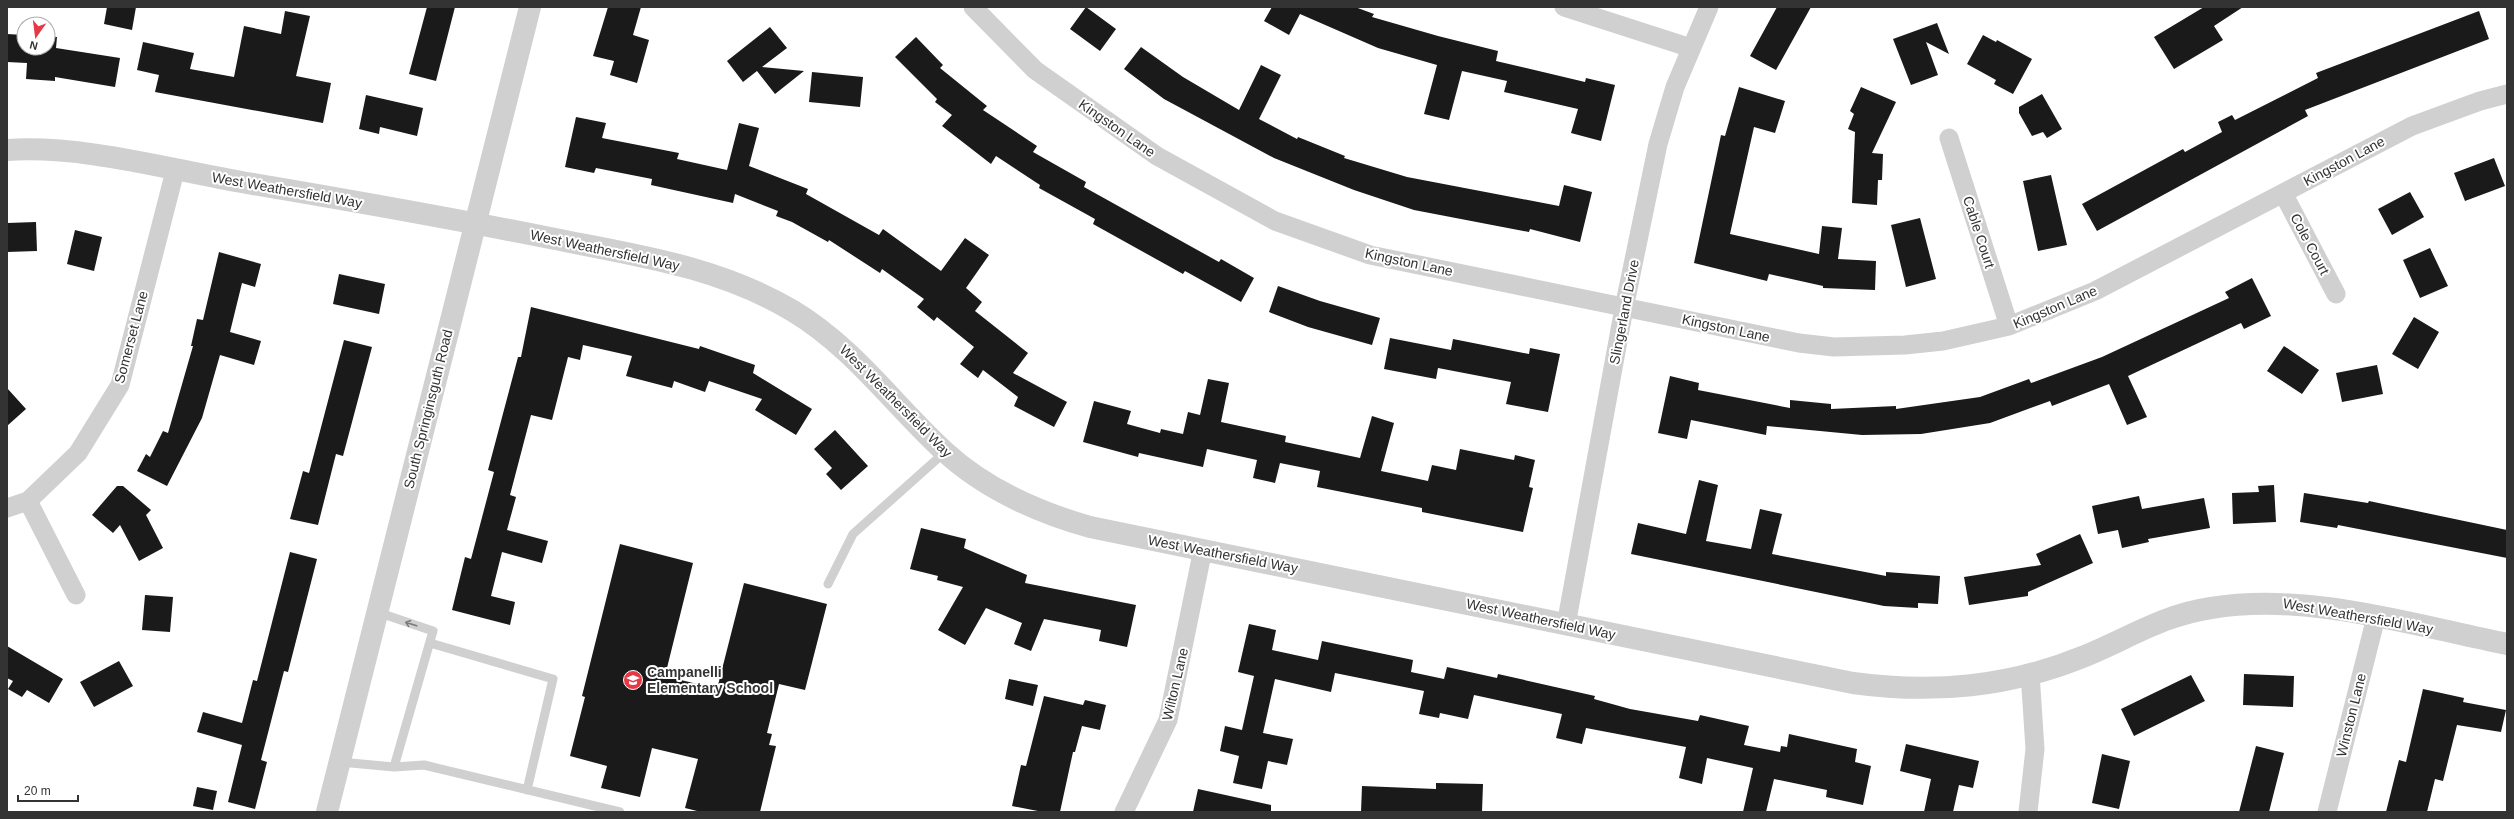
<svg xmlns="http://www.w3.org/2000/svg" width="2514" height="819" font-family="Arial,sans-serif">
  <style>
    .building { fill: #1a1a1a }
    .lines { fill: none; stroke-linecap: round; stroke-linejoin: round }
    .service { stroke: #d0d0d0; stroke-width: 9 }
    .minor { stroke: #d0d0d0; stroke-width: 19 }
    .tertiary { stroke: #d0d0d0; stroke-width: 22 }
    .oneway { stroke: #7a7a7a }
    .labels { text-anchor: middle; stroke-width: 4; stroke-linejoin: round; paint-order: stroke }
    .street-label { font-size: 14px; fill: #333; stroke: #fff }
    .poi-label { font-size: 14px; font-weight: bold; fill: #333; stroke: #fff; text-anchor: start }
  </style>
  <rect width="100%" height="100%" fill="#fff"/>
  <!-- building -->
  <path class="building" d="M 107,7 L 136,7 L 132,30 L 104,24 Z
    M 427,7 L 455,7 L 436,81 L 409,74 Z
    M 608,7 L 641,7 L 633,35 L 649,40 L 637,83 L 610,75 L 614,61 L 593,56 Z
    M 1086,7 L 1116,29 L 1100,51 L 1070,29 Z
    M 1272,7 L 1355,7 L 1374,14 L 1372,17 L 1438,36 L 1498,51 L 1496,61 L 1585,82 L 1586,78 L 1615,85 L 1601,141 L 1571,133 L 1578,109 L 1504,92 L 1507,81 L 1462,71 L 1449,120 L 1424,114 L 1437,65 L 1378,48 L 1300,14 L 1289,35 L 1264,21 Z
    M 1777,7 L 1811,7 L 1776,70 L 1750,56 Z
    M 2204,7 L 2243,7 L 2214,26 L 2223,40 L 2174,69 L 2154,37 Z
    M 285,11 L 310,16 L 296,76 L 331,83 L 323,123 L 155,92 L 159,75 L 137,70 L 143,42 L 194,53 L 190,69 L 234,77 L 244,26 L 281,34 Z
    M 2479,11 L 2489,39 L 2305,110 L 2308,116 L 2097,231 L 2082,204 L 2183,149 L 2185,152 L 2222,132 L 2218,122 L 2232,115 L 2235,120 L 2318,78 L 2316,73 Z
    M 1937,23 L 1949,54 L 1926,42 L 1938,75 L 1911,85 L 1893,39 Z
    M 770,27 L 787,48 L 762,67 L 804,71 L 775,94 L 757,71 L 743,82 L 727,61 Z
    M 7,34 L 24,35 L 24,48 L 48,48 L 48,36 L 57,37 L 56,48 L 120,58 L 115,87 L 55,77 L 55,81 L 26,79 L 27,63 L 7,62 Z
    M 1983,35 L 1996,42 L 1997,40 L 2032,59 L 2013,94 L 1994,84 L 1996,80 L 1967,64 Z
    M 916,37 L 943,65 L 940,68 L 987,106 L 983,110 L 1037,146 L 1033,152 L 1086,182 L 1084,187 L 1219,262 L 1221,259 L 1254,278 L 1241,302 L 1185,271 L 1183,274 L 1093,224 L 1095,219 L 1039,188 L 1040,185 L 996,156 L 991,164 L 942,126 L 952,115 L 935,102 L 937,99 L 895,57 Z
    M 1141,47 L 1183,77 L 1239,110 L 1261,65 L 1281,75 L 1259,119 L 1297,139 L 1298,137 L 1345,156 L 1344,158 L 1407,177 L 1559,206 L 1564,185 L 1592,192 L 1580,242 L 1530,229 L 1529,232 L 1414,210 L 1354,190 L 1274,158 L 1164,99 L 1124,69 Z
    M 812,72 L 863,77 L 860,107 L 809,102 Z
    M 1739,87 L 1785,101 L 1775,133 L 1754,127 L 1730,234 L 1819,254 L 1822,226 L 1842,228 L 1838,259 L 1876,261 L 1875,290 L 1823,288 L 1823,286 L 1769,274 L 1767,281 L 1694,263 L 1721,135 L 1725,136 Z
    M 1861,87 L 1896,102 L 1872,153 L 1883,154 L 1882,180 L 1878,180 L 1877,205 L 1852,203 L 1855,132 L 1848,129 L 1854,114 L 1850,111 Z
    M 2042,94 L 2062,129 L 2047,138 L 2043,132 L 2032,136 L 2019,113 L 2019,107 Z
    M 366,95 L 423,108 L 417,136 L 380,127 L 379,134 L 359,129 Z
    M 576,117 L 606,123 L 602,138 L 679,153 L 677,159 L 727,170 L 739,123 L 759,128 L 749,166 L 808,189 L 806,194 L 879,235 L 883,229 L 941,271 L 965,238 L 989,255 L 966,288 L 982,302 L 975,311 L 1028,353 L 1013,373 L 1067,402 L 1054,427 L 1014,406 L 1018,397 L 983,370 L 978,378 L 960,364 L 974,347 L 937,317 L 934,321 L 917,307 L 924,299 L 882,269 L 880,273 L 829,240 L 828,242 L 792,222 L 776,216 L 778,211 L 735,194 L 733,203 L 651,185 L 652,179 L 596,168 L 594,173 L 565,167 Z
    M 2494,158 L 2505,186 L 2465,201 L 2454,173 Z
    M 2051,175 L 2067,245 L 2038,251 L 2023,181 Z
    M 2410,192 L 2424,217 L 2392,235 L 2378,209 Z
    M 1920,218 L 1936,279 L 1906,287 L 1891,225 Z
    M 36,222 L 37,251 L 7,252 L 7,223 Z
    M 75,230 L 102,237 L 94,271 L 67,264 Z
    M 2430,248 L 2448,286 L 2420,298 L 2403,260 Z
    M 219,252 L 261,264 L 255,287 L 242,283 L 230,332 L 261,341 L 254,365 L 220,355 L 202,418 L 167,486 L 137,471 L 146,454 L 150,457 L 163,431 L 168,433 L 193,346 L 191,346 L 197,319 L 203,320 Z
    M 339,274 L 385,284 L 379,314 L 333,304 Z
    M 2252,278 L 2271,316 L 2244,329 L 2241,323 L 2128,376 L 2147,417 L 2127,425 L 2109,384 L 2052,406 L 2050,401 L 1990,423 L 1921,434 L 1862,435 L 1767,426 L 1766,435 L 1691,420 L 1687,439 L 1658,433 L 1670,376 L 1699,383 L 1698,390 L 1790,408 L 1790,400 L 1831,404 L 1831,409 L 1896,406 L 1896,409 L 1980,397 L 2029,379 L 2031,383 L 2102,357 L 2229,298 L 2225,292 Z
    M 1278,286 L 1320,301 L 1380,318 L 1372,345 L 1308,327 L 1269,312 Z
    M 531,307 L 699,349 L 700,346 L 755,365 L 753,373 L 812,409 L 796,435 L 755,410 L 762,399 L 709,381 L 705,392 L 674,381 L 672,388 L 626,376 L 632,356 L 583,345 L 580,360 L 568,357 L 552,420 L 531,415 L 510,495 L 516,497 L 507,530 L 548,541 L 542,563 L 502,552 L 491,596 L 515,602 L 510,625 L 452,610 L 465,557 L 471,559 L 494,472 L 488,470 L 518,357 L 521,357 Z
    M 2414,317 L 2439,332 L 2418,369 L 2392,354 Z
    M 1390,338 L 1451,350 L 1453,339 L 1529,354 L 1530,348 L 1560,354 L 1548,412 L 1506,404 L 1511,382 L 1438,368 L 1436,379 L 1384,369 Z
    M 344,340 L 372,347 L 343,456 L 336,454 L 318,525 L 290,519 L 303,471 L 309,473 Z
    M 2284,346 L 2319,370 L 2302,394 L 2267,371 Z
    M 2377,365 L 2383,394 L 2342,402 L 2336,373 Z
    M 1208,379 L 1229,383 L 1221,422 L 1286,436 L 1285,442 L 1360,458 L 1372,416 L 1394,423 L 1381,471 L 1428,481 L 1432,465 L 1456,470 L 1460,449 L 1514,460 L 1515,455 L 1535,460 L 1529,487 L 1533,488 L 1523,532 L 1422,512 L 1422,508 L 1317,487 L 1320,471 L 1280,463 L 1275,483 L 1253,478 L 1257,460 L 1207,449 L 1203,467 L 1139,453 L 1138,457 L 1083,442 L 1094,401 L 1131,411 L 1127,424 L 1160,433 L 1161,429 L 1183,434 L 1188,412 L 1200,415 Z
    M 7,388 L 26,409 L 7,426 Z
    M 835,430 L 868,466 L 841,490 L 826,474 L 832,468 L 814,449 Z
    M 1699,480 L 1718,485 L 1706,541 L 1751,549 L 1760,509 L 1782,514 L 1772,554 L 1886,576 L 1886,572 L 1940,576 L 1938,604 L 1918,603 L 1918,608 L 1884,606 L 1631,554 L 1638,523 L 1686,534 Z
    M 2274,485 L 2276,522 L 2233,524 L 2232,493 L 2259,492 L 2258,486 Z
    M 117,486 L 123,486 L 151,510 L 146,515 L 163,548 L 139,561 L 120,525 L 113,533 L 92,515 Z
    M 2304,493 L 2368,503 L 2369,501 L 2507,530 L 2507,558 L 2338,525 L 2337,528 L 2300,522 Z
    M 2139,496 L 2142,509 L 2204,498 L 2210,528 L 2148,539 L 2149,542 L 2122,548 L 2118,530 L 2098,534 L 2092,506 Z
    M 921,528 L 966,539 L 964,548 L 1027,575 L 1025,583 L 1136,605 L 1127,647 L 1099,641 L 1101,630 L 1044,619 L 1031,651 L 1014,644 L 1022,623 L 986,608 L 965,645 L 938,630 L 963,587 L 937,580 L 938,576 L 910,569 Z
    M 2080,534 L 2093,563 L 2028,592 L 2028,596 L 1969,605 L 1964,577 L 2041,565 L 2036,554 Z
    M 620,544 L 693,563 L 665,676 L 717,689 L 744,583 L 827,604 L 805,690 L 779,684 L 767,733 L 772,734 L 769,745 L 776,746 L 760,812 L 701,812 L 685,808 L 698,759 L 652,748 L 640,797 L 601,788 L 607,766 L 570,756 L 585,697 L 582,696 Z
    M 290,552 L 317,559 L 288,672 L 284,671 L 261,760 L 267,762 L 255,809 L 228,802 L 242,745 L 197,732 L 203,712 L 242,723 L 253,680 L 257,681 Z
    M 145,595 L 173,597 L 170,632 L 142,630 Z
    M 1249,624 L 1276,630 L 1272,650 L 1318,660 L 1322,641 L 1413,660 L 1411,672 L 1444,679 L 1447,667 L 1497,678 L 1498,674 L 1595,696 L 1594,699 L 1630,709 L 1698,721 L 1700,715 L 1749,726 L 1744,745 L 1780,752 L 1781,746 L 1787,747 L 1789,734 L 1857,749 L 1855,762 L 1871,766 L 1863,805 L 1826,797 L 1827,790 L 1774,779 L 1766,812 L 1743,812 L 1753,768 L 1707,758 L 1702,784 L 1679,778 L 1686,747 L 1586,728 L 1582,744 L 1556,738 L 1562,714 L 1474,695 L 1468,719 L 1440,713 L 1439,718 L 1419,714 L 1424,691 L 1335,673 L 1331,692 L 1275,679 L 1263,733 L 1293,739 L 1287,765 L 1268,761 L 1262,789 L 1233,783 L 1239,756 L 1220,751 L 1225,726 L 1242,730 L 1254,676 L 1238,672 Z
    M 7,646 L 63,679 L 49,703 L 27,690 L 22,697 L 8,689 L 13,681 L 7,678 Z
    M 119,661 L 133,686 L 94,707 L 80,682 Z
    M 2244,674 L 2294,676 L 2293,707 L 2243,705 Z
    M 2191,675 L 2205,701 L 2134,736 L 2121,709 Z
    M 1009,679 L 1038,685 L 1033,706 L 1005,699 Z
    M 2423,689 L 2464,698 L 2463,702 L 2506,710 L 2501,732 L 2457,725 L 2443,781 L 2435,779 L 2427,812 L 2386,812 L 2399,760 L 2406,762 Z
    M 1044,696 L 1083,705 L 1085,700 L 1106,705 L 1100,730 L 1082,726 L 1075,752 L 1073,752 L 1060,812 L 1043,812 L 1012,806 L 1021,765 L 1026,766 Z
    M 1906,744 L 1979,761 L 1973,788 L 1959,785 L 1953,812 L 1924,812 L 1931,779 L 1900,771 Z
    M 2256,746 L 2284,753 L 2269,812 L 2239,812 Z
    M 2102,754 L 2130,761 L 2119,809 L 2092,803 Z
    M 1436,783 L 1483,784 L 1482,812 L 1361,812 L 1362,786 L 1436,789 Z
    M 197,787 L 217,791 L 213,810 L 193,806 Z
    M 1198,789 L 1271,805 L 1271,812 L 1193,812 Z"/>
  <g class="lines">
    <!-- service -->
    <path class="service" d="M 828,584 L 853,534 L 945,452
      M 377,612 L 433,631 L 394,767
      M 430,643 L 553,679 L 527,790
      M 340,762 L 394,767 L 424,765 L 620,812"/>
    <!-- minor -->
    <path class="minor" d="M 973,7 L 1035,70 L 1157,156 L 1275,221 L 1370,255 L 1799,343 L 1834,347 L 1905,345 L 1943,341 L 2009,326 L 2095,291 L 2412,126 L 2480,101 L 2507,94
      M 1564,7 L 1691,48
      M 1949,138 L 2009,326
      M 2283,193 L 2336,294
      M 28,501 L 76,595
      M 7,508 L 28,501 L 78,453 L 120,385 L 175,171
      M 1566,625 L 1624,308 L 1658,144 L 1675,87 L 1709,7
      M 1124,812 L 1168,720 L 1203,549
      M 2028,812 L 2035,749 L 2030,673
      M 2327,812 L 2376,617"/>
    <!-- tertiary -->
    <path class="tertiary" d="M 7,150 C 86,145 170,170 247,183 C 348,200 449,218 550,238 C 634,255 718,266 793,311 C 853,347 893,404 944,451 C 985,489 1037,512 1090,527 L 1853,683 C 1934,694 2009,687 2085,656 C 2129,638 2163,615 2211,608 C 2308,592 2412,625 2507,644
      M 327,812 L 530,7"/>
  </g>
  <!-- one-way arrows -->
  <defs><path id="oneway-shaft" d="M-6 0H5M1.5-3L5.5 0L1.5 3" fill="none" stroke-width="1.6" stroke-linecap="round" stroke-linejoin="round"/></defs>
  <use class="oneway" href="#oneway-shaft" transform="translate(411 624) rotate(-162)"/>
  <!-- icons -->
  <defs>
    <symbol id="school-disc" viewBox="-11 -11 22 22"><circle r="9.5" fill="#e63946" stroke="#fff"/><path d="M0-5L7-2L0 1L-7-2ZM-4 1L0 2.5L4 1V4Q0 6-4 4Z" fill="#fff"/></symbol>
  </defs>
  <g fill-rule="evenodd">
    <use href="#school-disc" x="622" y="669" width="22" height="22"/>
  </g>
  <g class="labels">
    <!-- street labels -->
    <g class="street-label">
      <text transform="translate(1117 128) rotate(35)" y="5">Kingston Lane</text>
      <text transform="translate(2344 161) rotate(-28)" y="5">Kingston Lane</text>
      <text transform="translate(287 190) rotate(10)" y="5">West Weathersfield Way</text>
      <text transform="translate(1979 232) rotate(72)" y="5">Cable Court</text>
      <text transform="translate(2310 244) rotate(62)" y="5">Cole Court</text>
      <text transform="translate(605 250) rotate(12)" y="5">West Weathersfield Way</text>
      <text transform="translate(1409 262) rotate(12)" y="5">Kingston Lane</text>
      <text transform="translate(2055 307) rotate(-23)" y="5">Kingston Lane</text>
      <text transform="translate(1624 312) rotate(-79)" y="5">Slingerland Drive</text>
      <text transform="translate(1726 328) rotate(12)" y="5">Kingston Lane</text>
      <text transform="translate(131 337) rotate(-75)" y="5">Somerset Lane</text>
      <text transform="translate(896 401) rotate(45)" y="5">West Weathersfield Way</text>
      <text transform="translate(428 409) rotate(-76)" y="5">South Springinsguth Road</text>
      <text transform="translate(1223 554) rotate(11)" y="5">West Weathersfield Way</text>
      <text transform="translate(2358 616) rotate(10)" y="5">West Weathersfield Way</text>
      <text transform="translate(1541 619) rotate(12)" y="5">West Weathersfield Way</text>
      <text transform="translate(1175 684) rotate(-77)" y="5">Wilton Lane</text>
      <text transform="translate(2351 715) rotate(-76)" y="5">Winston Lane</text>
    </g>
    <!-- poi labels -->
    <g class="poi-label">
      <text x="647" y="677">Campanelli<tspan x="647" dy="16">Elementary School</tspan></text>
    </g>
  </g>
  <!-- border -->
  <rect width="2514" height="819" fill="none" stroke="#333333" stroke-width="16"/>
  <!-- north arrow -->
  <g transform="translate(36 36) rotate(194)"><circle r="19" fill="#ffffff" stroke="#adadad"/>
  <path d="M0-3L7 15L0 10L-7 15Z" fill="#e63946"/>
  <text y="-6" font-size="11" font-weight="bold" text-anchor="middle" fill="#333333">N</text>
  </g>
  <!-- scale -->
  <path d="M18 795v6h60v-6" fill="none" stroke="#333333" stroke-width="2"/>
  <text x="24" y="795" font-size="12" fill="#333333" stroke="#ffffff" stroke-width="3" paint-order="stroke">20 m</text>
</svg>
